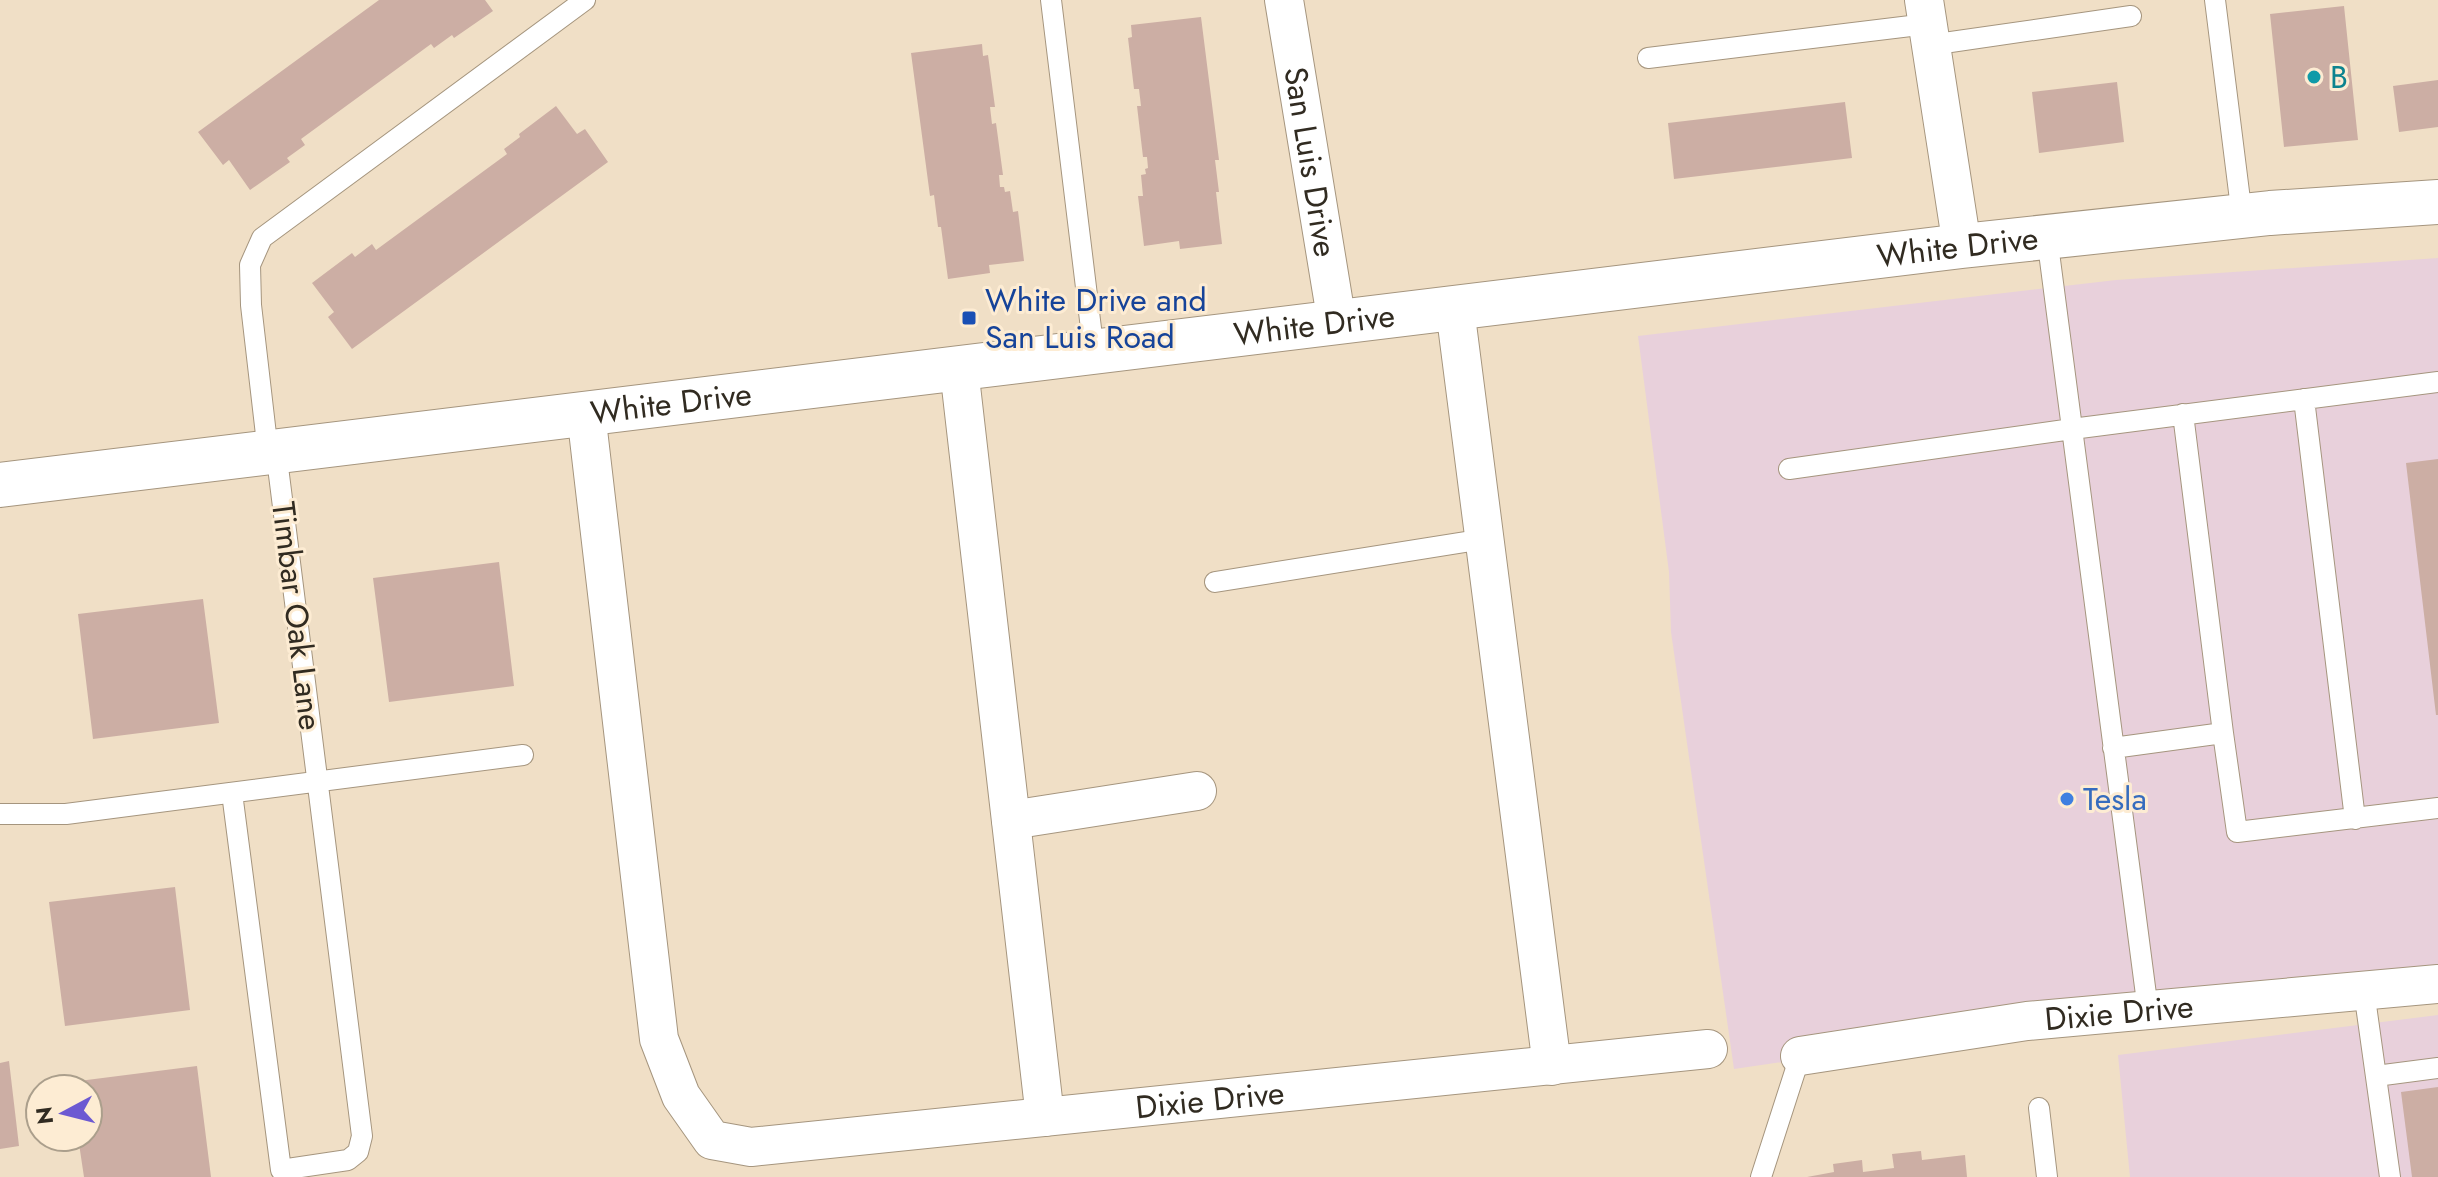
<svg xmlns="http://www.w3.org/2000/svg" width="2438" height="1177" font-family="Jost,sans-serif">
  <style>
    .commercial { fill: #e8d0db }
    .building { fill: #ccaea4 }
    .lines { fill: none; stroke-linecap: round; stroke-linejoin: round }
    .service-casing { stroke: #a5957e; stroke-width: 22 }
    .minor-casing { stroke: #a5957e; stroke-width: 40 }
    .tertiary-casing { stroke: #a5957e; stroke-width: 46 }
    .service { stroke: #fff; stroke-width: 20 }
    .minor { stroke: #fff; stroke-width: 38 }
    .tertiary { stroke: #fff; stroke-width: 44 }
    .culture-dot { fill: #0f9aa8; stroke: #fdecd3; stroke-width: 3 }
    .transit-dot { fill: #1a4fb4; stroke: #fdecd3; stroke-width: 3 }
    .shop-dot { fill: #3f7fe0; stroke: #fdecd3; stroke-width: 3 }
    .labels { text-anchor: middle; stroke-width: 6; stroke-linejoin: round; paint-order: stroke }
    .culture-label { font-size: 32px; fill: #0d838f; stroke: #fdecd3; text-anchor: start }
    .street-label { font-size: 32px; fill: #312b21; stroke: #fdecd3 }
    .transit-label { font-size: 32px; fill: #164399; stroke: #fdecd3; text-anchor: start }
    .shop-label { font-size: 32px; fill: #366cbe; stroke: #fdecd3; text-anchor: start }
  </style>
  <rect width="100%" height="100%" fill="#f0dfc6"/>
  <!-- commercial -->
  <path class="commercial" d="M 2438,258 L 2438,967 L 1734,1069 L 1671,632 L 1669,572 L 1638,336 L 2116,280 Z
    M 2438,1015 L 2438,1177 L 2130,1177 L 2118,1055 Z"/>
  <!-- building -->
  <path class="building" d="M 379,0 L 485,0 L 493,11 L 454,38 L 452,35 L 434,48 L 431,44 L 301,139 L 305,145 L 287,158 L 290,162 L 250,190 L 229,160 L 223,165 L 198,132 Z
    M 2344,6 L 2358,140 L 2284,147 L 2270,14 Z
    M 1201,17 L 1219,160 L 1215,160 L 1219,192 L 1216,192 L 1222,244 L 1180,249 L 1179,241 L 1144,246 L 1138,196 L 1143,196 L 1141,175 L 1146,174 L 1145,169 L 1148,168 L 1147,157 L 1143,157 L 1137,106 L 1141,106 L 1139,89 L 1134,89 L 1128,38 L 1132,37 L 1131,25 Z
    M 982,44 L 983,56 L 988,55 L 995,107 L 990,107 L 992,124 L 996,123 L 1003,175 L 999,175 L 1000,187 L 1004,187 L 1005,192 L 1010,191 L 1013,212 L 1018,211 L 1024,261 L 989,265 L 990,273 L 948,279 L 941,227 L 938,227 L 934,195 L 930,196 L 911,53 Z
    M 2438,80 L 2438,127 L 2399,132 L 2393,86 Z
    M 2117,82 L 2124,142 L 2039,153 L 2032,92 Z
    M 1845,102 L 1852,158 L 1674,179 L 1668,123 Z
    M 556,106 L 577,134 L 585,129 L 608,162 L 352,349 L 328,317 L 334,312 L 312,283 L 352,253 L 355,257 L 372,244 L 376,250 L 507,154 L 504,149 L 520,137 L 519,134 Z
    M 2438,459 L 2438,715 L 2436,715 L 2406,463 Z
    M 499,562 L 514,686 L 389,702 L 373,578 Z
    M 203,599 L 219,723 L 93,739 L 78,614 Z
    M 175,887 L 190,1010 L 65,1026 L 49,902 Z
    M 9,1061 L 19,1146 L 0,1149 L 0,1063 Z
    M 197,1066 L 211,1177 L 84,1177 L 78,1137 L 88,1137 L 88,1089 L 72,1089 L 71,1082 Z
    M 2438,1087 L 2438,1177 L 2412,1177 L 2401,1092 Z
    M 1921,1151 L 1922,1160 L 1965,1155 L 1967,1177 L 1807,1177 L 1834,1172 L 1833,1164 L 1862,1160 L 1863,1172 L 1894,1168 L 1892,1154 Z"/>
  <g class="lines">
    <defs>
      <path id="service" d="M 1051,0 L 1094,353
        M 2215,0 L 2242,216
        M 1930,45 L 2131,16
        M 1648,58 L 1927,24
        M 2047,237 L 2148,1010
        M 2304,399 L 2355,819
        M 2183,414 L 2223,733
        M 268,452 L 251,305 L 250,265 L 262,238 L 585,0
        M 1789,469 L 2072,429 L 2438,382
        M 1215,582 L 1484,539
        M 2113,748 L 2223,733 L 2237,832 L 2438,808
        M 232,793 L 281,1170 L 348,1160 L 358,1152 L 362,1136 L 276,451
        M 0,814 L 66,814 L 523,755
        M 2364,991 L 2390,1177
        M 2376,1076 L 2438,1068
        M 2039,1108 L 2047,1177
        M 1761,1177 L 1800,1056"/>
      <g id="minor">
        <path id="s1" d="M 1284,0 L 1337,323"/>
        <path d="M 1924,0 L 1962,246"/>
        <path d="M 1455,309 L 1552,1066"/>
        <path d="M 959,369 L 1045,1117"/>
        <path id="s2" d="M 586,413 L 659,1039 L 681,1096 L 712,1140 L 751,1147 L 1708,1049"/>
        <path d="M 1011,820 L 1197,791"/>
        <path id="s3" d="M 1800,1056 L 2027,1021 L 2438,984"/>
      </g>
      <g id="tertiary">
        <path id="s4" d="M 0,485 L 1962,246 L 2270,213 L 2438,202"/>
      </g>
    </defs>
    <!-- service casing -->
    <use href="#service" class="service-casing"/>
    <!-- minor casing -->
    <use href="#minor" class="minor-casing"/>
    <!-- tertiary casing -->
    <use href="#tertiary" class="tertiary-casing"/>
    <!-- service -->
    <use href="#service" class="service"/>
    <!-- minor -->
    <use href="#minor" class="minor"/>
    <!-- tertiary -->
    <use href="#tertiary" class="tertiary"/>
  </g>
  <!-- markers -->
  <circle class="culture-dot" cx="2314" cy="77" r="8"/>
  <rect class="transit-dot" x="961" y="310" width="16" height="16" rx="4"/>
  <circle class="shop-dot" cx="2067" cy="799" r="8"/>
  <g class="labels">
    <!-- culture labels -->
    <g class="culture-label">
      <text x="2330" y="88">B</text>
    </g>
    <!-- street labels -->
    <g class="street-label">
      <text dy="11" stroke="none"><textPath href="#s1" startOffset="164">San Luis Drive</textPath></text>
      <text dy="11" stroke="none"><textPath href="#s4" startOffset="1972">White Drive</textPath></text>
      <text dy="11" stroke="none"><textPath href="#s4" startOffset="1324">White Drive</textPath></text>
      <text dy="11" stroke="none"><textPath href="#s4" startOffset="676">White Drive</textPath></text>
      <text transform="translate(297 616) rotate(83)" y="11">Timbar Oak Lane</text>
      <text dy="11" stroke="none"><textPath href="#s3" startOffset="322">Dixie Drive</textPath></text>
      <text dy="11" stroke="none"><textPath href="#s2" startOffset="1246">Dixie Drive</textPath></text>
    </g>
    <!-- transit labels -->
    <g class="transit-label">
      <text x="985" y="311">White Drive and<tspan x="985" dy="37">San Luis Road</tspan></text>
    </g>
    <!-- shop labels -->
    <g class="shop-label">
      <text x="2083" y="810">Tesla</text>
    </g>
  </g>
  <!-- north arrow -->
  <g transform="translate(64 1113) rotate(263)"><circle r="38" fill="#fdecd3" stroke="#ab9f8c" stroke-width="2"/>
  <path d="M0-6L14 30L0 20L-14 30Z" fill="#6c59d2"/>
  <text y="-12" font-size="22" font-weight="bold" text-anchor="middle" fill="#312b21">N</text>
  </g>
</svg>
